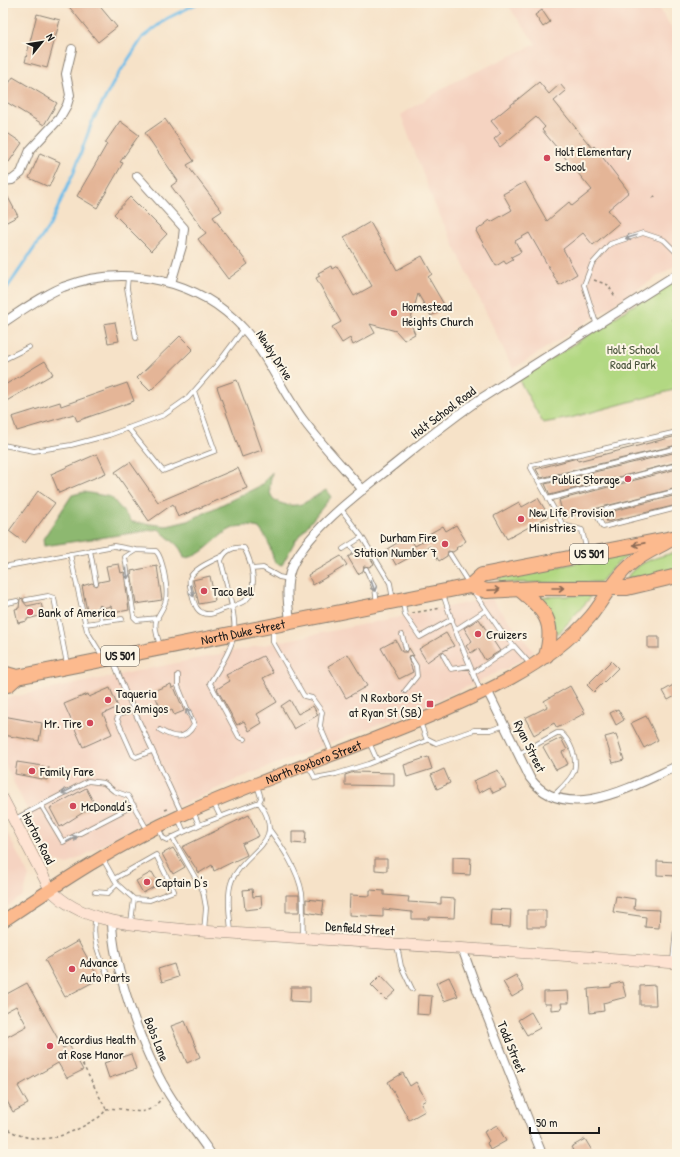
<svg xmlns="http://www.w3.org/2000/svg" width="680" height="1157" font-family="'Patrick Hand',sans-serif">
  <style>
    .built { fill: #f5d3c1 }
    .green { fill: #b2d882; stroke: #677a4f }
    .forest { fill: #8db870; stroke: #546a46 }
    .lines { fill: none; stroke-linecap: round; stroke-linejoin: round }
    .stream { stroke: #6ebde9; stroke-width: 3 }
    .building { fill: #e4b597 }
    .lane-casing { stroke: #897f72; stroke-width: 5.5 }
    .street-casing { stroke: #897f72; stroke-width: 10 }
    .secondary-casing { stroke: #897f72; stroke-width: 12 }
    .primary-casing { stroke: #897f72; stroke-width: 14 }
    .highway-casing { stroke: #897f72; stroke-width: 16 }
    .path { stroke: #897f72; stroke-width: 1.5; stroke-dasharray: 3 3; stroke-linecap: butt }
    .lane { stroke: #fff; stroke-width: 4 }
    .street { stroke: #fff; stroke-width: 8 }
    .secondary { stroke: #fee3d2; stroke-width: 11 }
    .primary { stroke: #fcba8e; stroke-width: 12 }
    .highway { stroke: #fcba8e; stroke-width: 14 }
    .oneway { stroke: #999 }
    .oneway2 { stroke: #8c6b55 }
    .poi-dot { fill: #d1495b; stroke: #fcf5e5; stroke-width: 1.5 }
    .labels { text-anchor: middle; stroke-width: 4; stroke-linejoin: round; paint-order: stroke }
    .shield { fill: #fcf5e5; stroke: #5f5d58; stroke-width: 1 }
    .shield-label { font-size: 12px; font-weight: bold; fill: #1c1c1c }
    .poi-label { font-size: 13px; fill: #1c1c1c; stroke: #fcf5e5; text-anchor: start }
    .park-label { font-size: 13px; fill: #49543b; stroke: #fcf5e5 }
    .street-label { font-size: 13px; fill: #1c1c1c; stroke: #fcf5e5 }
  </style>
  <rect width="100%" height="100%" fill="#fcf5e5"/>
  <filter id="ink" filterUnits="userSpaceOnUse"><feTurbulence type="fractalNoise" baseFrequency=".025" numOctaves="2"/><feDisplacementMap in="SourceGraphic" scale="8" xChannelSelector="R" yChannelSelector="G"/><feConvolveMatrix kernelMatrix="1 2 1 2 8 2 1 2 1" color-interpolation-filters="sRGB"/></filter>
  <filter id="wash" filterUnits="userSpaceOnUse"><feTurbulence type="fractalNoise" baseFrequency=".012" numOctaves="4" result="noise"/><feDisplacementMap in="SourceGraphic" scale="16" xChannelSelector="R" yChannelSelector="G"/><feGaussianBlur stdDeviation="0.9" result="paint"/><feColorMatrix in="noise" values="0 0 0 0 0 0 0 0 0 0 0 0 0 0 0 0 0 1.4 0 .05"/><feComposite in="paint" operator="in"/></filter>
  <g filter="url(#wash)">
    <rect width="100%" height="100%" fill="#f6e2c8"/>
    <!-- built -->
    <path class="built" d="M 506,3 L 656,3 L 677,37 L 677,264 L 513,369 L 433,201 L 401,115 L 450,84 L 536,44 Z
      M 491,598 L 534,652 L 507,668 L 425,706 L 240,778 L 141,823 L 67,865 L 51,859 L 3,760 L 3,699 Z
      M 3,825 L 29,876 L 23,896 L 3,909 Z"/>
    <!-- green -->
    <path class="green" d="M 677,277 L 677,389 L 570,418 L 543,423 L 519,380 Z
      M 677,552 L 677,570 L 657,575 L 627,578 C 635,562 661,556 677,552 Z
      M 627,553 L 627,556 L 614,566 L 601,582 L 500,583 L 499,578 Z
      M 589,595 L 590,598 L 558,634 L 557,633 L 547,607 L 540,597 Z"/>
    <!-- forest -->
    <path class="forest" d="M 272,472 C 271,478 269,486 270,491 C 271,505 294,508 304,503 C 312,499 318,494 326,490 L 331,497 L 295,541 L 282,565 L 275,563 L 267,539 L 259,528 C 254,527 248,525 243,526 C 219,527 208,557 184,558 C 180,542 169,541 159,529 L 44,546 L 43,539 L 72,495 L 84,492 L 111,497 L 132,522 L 167,526 L 188,521 L 262,485 Z"/>
    <g class="lines">
      <!-- stream -->
      <path class="stream" d="M 3,294 L 50,225 L 74,172 L 92,122 L 116,78 L 143,37 L 168,18 L 198,3"/>
    </g>
    <g id="blocks">
      <!-- building -->
      <path class="building" d="M 66,3 L 97,3 L 117,27 L 98,42 Z
        M 542,10 L 550,22 L 543,27 L 535,15 Z
        M 37,14 L 60,20 L 47,68 L 25,62 Z
        M 13,77 L 57,103 L 44,125 L 3,100 L 3,93 Z
        M 539,82 L 549,94 L 560,84 L 566,91 L 554,101 L 592,148 L 594,146 L 629,192 L 608,210 L 619,223 L 593,245 L 583,233 L 563,249 L 577,274 L 559,285 L 529,233 L 515,241 L 521,252 L 511,257 L 513,260 L 506,264 L 504,261 L 496,266 L 476,231 L 490,220 L 491,222 L 512,210 L 503,194 L 525,182 L 547,221 L 569,202 L 572,206 L 592,190 L 542,130 L 545,127 L 536,117 L 500,147 L 494,139 L 501,133 L 491,121 Z
        M 165,119 L 194,161 L 187,165 L 222,211 L 213,217 L 248,264 L 228,279 L 198,239 L 206,233 L 171,186 L 178,181 L 145,133 Z
        M 120,121 L 139,135 L 120,162 L 123,163 L 97,208 L 77,196 L 107,144 L 105,143 Z
        M 3,130 L 22,143 L 9,162 L 3,158 Z
        M 40,153 L 60,162 L 49,187 L 29,178 Z
        M 3,188 L 18,216 L 3,224 Z
        M 130,197 L 167,234 L 151,251 L 114,214 Z
        M 370,222 L 397,270 L 422,256 L 432,274 L 428,277 L 446,308 L 431,316 L 418,294 L 410,322 L 415,334 L 404,340 L 396,331 L 370,324 L 375,333 L 353,345 L 350,338 L 342,343 L 332,327 L 341,322 L 316,278 L 320,276 L 318,273 L 331,266 L 332,269 L 337,266 L 354,296 L 372,286 L 344,237 Z
        M 115,322 L 119,341 L 108,343 L 104,324 Z
        M 180,336 L 193,349 L 150,391 L 137,378 Z
        M 45,361 L 53,374 L 3,403 L 3,386 Z
        M 237,380 L 262,450 L 242,457 L 217,387 Z
        M 127,383 L 134,401 L 77,421 L 74,414 L 17,431 L 12,417 L 60,402 L 61,406 Z
        M 677,436 L 677,445 L 541,478 L 536,469 L 577,458 L 578,461 Z
        M 677,452 L 677,462 L 550,495 L 545,484 Z
        M 97,454 L 106,473 L 59,493 L 51,474 Z
        M 130,462 L 158,502 L 238,468 L 247,488 L 178,517 L 173,504 L 149,521 L 115,472 Z
        M 677,469 L 677,488 L 594,509 L 564,518 L 559,500 Z
        M 38,491 L 55,503 L 25,543 L 9,531 Z
        M 677,495 L 677,505 L 607,522 L 605,513 Z
        M 538,498 L 549,516 L 507,539 L 494,516 L 519,502 L 522,507 Z
        M 456,525 L 466,541 L 456,548 L 457,549 L 453,552 L 448,551 L 447,556 L 439,561 L 430,546 L 396,565 L 387,549 L 409,536 L 415,546 L 431,537 L 429,534 L 443,526 L 446,531 Z
        M 364,548 L 374,564 L 369,567 L 364,566 L 363,571 L 358,574 L 348,557 L 353,554 L 358,556 L 359,551 Z
        M 341,556 L 347,565 L 313,585 L 308,575 Z
        M 119,564 L 121,573 L 124,572 L 129,610 L 113,613 L 111,606 L 103,608 L 100,605 L 97,609 L 87,611 L 82,586 L 92,583 L 97,586 L 99,582 L 109,580 L 106,566 Z
        M 157,566 L 162,600 L 136,604 L 131,571 Z
        M 210,576 L 215,601 L 199,604 L 193,580 Z
        M 23,598 L 23,601 L 27,606 L 41,603 L 44,615 L 27,619 L 27,621 L 18,623 L 15,609 L 19,608 L 20,599 Z
        M 479,619 L 500,651 L 485,660 L 478,648 L 471,653 L 466,646 L 472,641 L 464,628 Z
        M 446,633 L 454,646 L 441,652 L 427,662 L 419,649 Z
        M 648,637 L 659,637 L 659,648 L 648,648 Z
        M 396,640 L 402,652 L 407,652 L 409,648 L 414,656 L 410,655 L 408,658 L 413,672 L 399,679 L 381,648 Z
        M 348,654 L 367,686 L 346,698 L 328,666 Z
        M 263,656 L 273,673 L 263,678 L 277,702 L 257,714 L 262,723 L 249,731 L 244,721 L 237,725 L 217,689 L 230,681 L 226,675 Z
        M 611,661 L 618,668 L 594,692 L 587,685 Z
        M 171,684 L 172,688 L 174,687 L 184,711 L 174,715 L 172,710 L 163,714 L 153,691 Z
        M 675,684 L 677,688 L 677,695 L 668,700 L 663,691 Z
        M 570,686 L 585,713 L 557,728 L 554,723 L 534,735 L 525,718 L 547,707 L 544,701 Z
        M 110,688 L 118,707 L 103,714 L 112,734 L 83,747 L 64,704 L 88,694 L 89,697 Z
        M 290,700 L 298,714 L 313,706 L 318,715 L 294,729 L 281,706 Z
        M 618,709 L 624,720 L 616,725 L 610,713 Z
        M 3,716 L 42,723 L 39,741 L 3,735 Z
        M 646,716 L 658,740 L 644,748 L 631,723 Z
        M 616,734 L 624,760 L 613,763 L 605,737 Z
        M 561,738 L 567,750 L 562,752 L 568,764 L 556,770 L 543,747 Z
        M 428,757 L 432,769 L 407,777 L 404,765 Z
        M 17,762 L 49,767 L 47,780 L 15,774 Z
        M 444,769 L 450,783 L 437,789 L 431,775 Z
        M 498,770 L 506,787 L 493,793 L 490,787 L 479,793 L 473,781 Z
        M 354,772 L 394,773 L 394,786 L 345,785 L 345,775 Z
        M 86,788 L 95,805 L 60,827 L 50,808 Z
        M 249,815 L 259,836 L 242,844 L 247,855 L 214,871 L 212,865 L 199,873 L 182,847 Z
        M 292,831 L 306,831 L 305,844 L 292,843 Z
        M 173,848 L 185,867 L 173,874 L 162,854 Z
        M 453,857 L 471,858 L 470,875 L 453,874 Z
        M 375,859 L 387,859 L 387,871 L 375,870 Z
        M 657,861 L 676,862 L 676,876 L 657,875 Z
        M 152,872 L 159,884 L 143,893 L 136,881 Z
        M 252,889 L 253,897 L 261,896 L 262,908 L 245,910 L 243,890 Z
        M 370,890 L 384,891 L 384,895 L 409,897 L 408,902 L 441,904 L 441,898 L 455,899 L 454,918 L 429,917 L 429,919 L 412,919 L 412,912 L 383,909 L 383,917 L 349,915 L 350,895 L 370,896 Z
        M 286,895 L 299,895 L 299,912 L 286,912 Z
        M 616,896 L 635,899 L 634,909 L 660,910 L 659,928 L 645,927 L 646,917 L 613,912 Z
        M 306,899 L 324,901 L 322,915 L 306,912 Z
        M 491,909 L 511,910 L 510,927 L 490,926 Z
        M 527,910 L 546,910 L 546,927 L 527,927 Z
        M 78,941 L 99,979 L 65,997 L 45,960 Z
        M 174,964 L 178,977 L 162,982 L 158,969 Z
        M 381,975 L 396,991 L 386,1000 L 371,985 Z
        M 516,975 L 524,990 L 512,997 L 503,982 Z
        M 449,977 L 458,996 L 444,1001 L 436,983 Z
        M 622,982 L 626,997 L 603,1003 L 604,1011 L 590,1013 L 588,989 L 611,987 L 611,985 Z
        M 27,983 L 63,1048 L 69,1045 L 83,1070 L 67,1078 L 58,1063 L 18,1086 L 28,1104 L 13,1112 L 3,1094 L 3,1039 L 27,1026 L 16,1006 L 3,1013 L 3,996 Z
        M 655,985 L 656,1005 L 640,1005 L 640,986 Z
        M 291,987 L 310,987 L 310,1002 L 290,1001 Z
        M 568,991 L 569,1003 L 561,1003 L 562,1009 L 551,1010 L 551,1004 L 544,1004 L 544,992 Z
        M 418,995 L 432,996 L 430,1015 L 417,1014 Z
        M 531,1012 L 540,1028 L 527,1035 L 518,1020 Z
        M 185,1021 L 200,1057 L 187,1063 L 171,1026 Z
        M 131,1054 L 136,1069 L 109,1078 L 104,1063 Z
        M 403,1073 L 410,1086 L 416,1082 L 426,1100 L 421,1103 L 425,1111 L 409,1120 L 388,1082 Z
        M 497,1125 L 506,1141 L 490,1150 L 487,1143 L 489,1141 L 484,1132 Z
        M 585,1139 L 594,1154 L 575,1154 L 571,1147 Z"/>
    </g>
  </g>
  <g filter="url(#ink)">
    <use href="#blocks" fill-opacity="0" stroke="#897f72" stroke-width="1"/>
    <g class="lines">
      <defs>
        <path id="lane" d="M 128,277 L 127,288 L 136,338
          M 675,319 L 677,318
          M 597,326 L 584,285 L 592,264 L 610,244 L 643,233 L 664,240 L 677,253
          M 3,360 L 29,347
          M 128,428 L 163,471 L 215,451 L 194,391
          M 3,445 L 34,451 L 71,445 L 109,435 L 164,415 L 188,398 L 216,366 L 244,329
          M 539,482 L 677,448
          M 677,491 L 595,512 L 603,527 L 677,508
          M 548,499 L 677,465
          M 341,509 L 362,537 L 390,583 L 393,600
          M 350,545 L 356,553
          M 343,549 L 362,537
          M 90,550 L 96,583
          M 587,552 L 582,530 L 563,525 L 531,468 L 532,465 L 677,432
          M 70,554 L 87,631 L 103,657
          M 450,554 L 469,584
          M 222,556 C 213,561 194,568 190,578 C 188,584 192,593 193,599 C 195,605 197,611 203,613 C 210,616 217,612 224,609 C 231,607 240,604 246,600 C 259,589 251,560 244,548 C 233,546 224,551 221,561 C 225,578 237,617 234,634 C 231,651 219,668 210,683 L 239,737 L 244,739
          M 3,567 L 114,546 L 136,550
          M 252,569 L 263,568 L 279,577 L 289,579
          M 366,569 L 375,589 L 377,603
          M 474,592 L 500,630 L 531,665
          M 443,594 L 455,630 L 481,692
          M 26,600 L 48,596 L 54,598 L 67,664
          M 403,603 L 405,615 L 420,637 L 452,619
          M 3,604 L 17,601
          M 100,608 L 102,622
          M 158,618 L 137,620 L 134,617 L 125,557 L 136,550 L 156,551 C 163,558 168,589 166,599 C 165,607 158,614 156,621 C 154,629 158,638 160,646
          M 85,624 L 122,619
          M 273,629 L 273,642 L 304,696 L 312,698 L 322,712 L 320,726 L 332,754
          M 455,630 L 486,610
          M 402,635 L 406,649
          M 443,655 L 451,669 L 470,666
          M 113,660 L 125,691 L 182,814
          M 473,673 L 513,646
          M 405,691 L 417,676 L 416,666 L 411,658
          M 133,709 L 119,715 L 117,719 L 133,755 L 136,757 L 152,751
          M 420,722 L 426,738 L 436,743 L 474,730 L 491,730 L 505,725
          M 160,730 C 173,738 185,741 194,725 L 178,686 L 178,675
          M 369,742 L 377,760
          M 519,754 L 557,733 L 561,733 C 570,741 578,758 574,771 C 571,780 560,789 554,795
          M 308,765 L 315,778 L 336,774 L 368,764 L 428,740
          M 213,802 L 220,816
          M 41,805 L 63,842 L 134,805
          M 193,811 L 199,825 L 259,802 L 261,798 L 257,785
          M 178,818 L 184,832
          M 15,819 L 88,781 L 104,783 L 114,791 L 128,796 L 148,831
          M 158,827 L 163,838 L 167,840 L 199,825
          M 269,829 C 283,848 298,870 302,893 C 304,907 302,923 303,937
          M 172,837 L 203,891 L 206,908 L 204,931
          M 103,859 L 117,884 L 134,899 L 131,922
          M 114,879 L 156,855 L 174,891 L 150,900 L 134,899
          M 95,892 L 108,893 L 117,884
          M 96,917 C 90,939 101,959 109,979
          M 231,932 C 230,917 226,895 232,880 C 246,849 288,844 259,802
          M 397,945 L 401,966 L 412,989
          M 673,961 L 677,917 L 677,883"/>
        <path id="street" d="M 137,176 L 184,228 L 182,246 L 171,283
          M 3,181 L 12,180 L 21,173 L 30,150 L 59,119 L 67,105 L 70,95 L 66,74 L 72,49
          M 3,323 C 22,310 42,296 63,287 C 125,263 200,280 244,329 C 269,357 282,392 304,421 C 322,445 343,467 363,490
          M 290,621 C 288,604 285,586 291,569 C 307,530 363,490 395,464 C 422,442 449,421 477,401 L 677,274
          M 487,690 L 530,778 C 565,826 635,785 677,766
          M 112,920 C 112,967 143,1051 167,1091 C 180,1113 197,1133 211,1154
          M 462,948 L 483,1006 L 542,1154"/>
        <path id="secondary" d="M 3,799 L 50,889 C 83,925 141,925 186,930 L 677,963"/>
        <g id="primary">
          <path id="s1" d="M 3,921 C 61,882 118,844 182,815 C 289,766 406,734 511,678 C 540,662 569,642 591,616 C 604,600 613,580 629,566 C 641,555 658,548 672,540"/>
        </g>
        <g id="highway">
          <path d="M 470,586 L 482,575 L 677,537"/>
          <path d="M 519,589 C 545,611 556,621 546,656"/>
          <path id="s2" d="M 3,673 L 17,677 L 470,586 L 487,591 L 539,588 L 627,588 L 677,576"/>
          <path d="M 3,685 L 8,685 L 17,677"/>
        </g>
      </defs>
      <!-- lane casing -->
      <use href="#lane" class="lane-casing"/>
      <!-- street casing -->
      <use href="#street" class="street-casing"/>
      <!-- secondary casing -->
      <use href="#secondary" class="secondary-casing"/>
      <!-- primary casing -->
      <use href="#primary" class="primary-casing"/>
      <!-- highway casing -->
      <use href="#highway" class="highway-casing"/>
      <!-- path -->
      <path class="path" d="M 653,198 L 657,194
        M 594,280 L 608,285 L 616,298
        M 412,613 L 441,608
        M 165,810 L 168,809
        M 106,1109 C 133,1106 143,1122 162,1098
        M 3,1126 C 30,1146 60,1140 87,1124 C 94,1120 102,1117 106,1109 L 82,1063"/>
      <!-- lane -->
      <use href="#lane" class="lane"/>
      <!-- street -->
      <use href="#street" class="street"/>
      <!-- secondary -->
      <use href="#secondary" class="secondary"/>
      <!-- primary -->
      <use href="#primary" class="primary"/>
      <!-- highway -->
      <use href="#highway" class="highway"/>
    </g>
    <!-- one-way arrows -->
    <defs><path id="oneway-shaft" d="M-6 0H5M1.5-3L5.5 0L1.5 3" fill="none" stroke-width="1.6" stroke-linecap="round" stroke-linejoin="round"/></defs>
    <g class="oneway">
      <use href="#oneway-shaft" transform="translate(631 237) rotate(163)"/>
      <use href="#oneway-shaft" transform="translate(127 573) rotate(83)"/>
      <use href="#oneway-shaft" transform="translate(373 586) rotate(70)"/>
      <use href="#oneway-shaft" transform="translate(192 591) rotate(77)"/>
      <use href="#oneway-shaft" transform="translate(189 714) rotate(-112)"/>
      <use href="#oneway-shaft" transform="translate(67 791) rotate(152)"/>
      <use href="#oneway-shaft" transform="translate(72 839) rotate(-27)"/>
    </g>
    <g class="oneway2">
      <use href="#oneway-shaft" transform="translate(639 544) rotate(169)"/>
      <use href="#oneway-shaft" transform="translate(558 588)"/>
      <use href="#oneway-shaft" transform="translate(494 590) rotate(-3)"/>
    </g>
  </g>
  <!-- markers -->
  <g class="poi-dot">
    <circle cx="547" cy="158" r="4"/>
    <circle cx="394" cy="313" r="4"/>
    <circle cx="628" cy="479" r="4"/>
    <circle cx="521" cy="519" r="4"/>
    <circle cx="445" cy="544" r="4"/>
    <circle cx="204" cy="591" r="4"/>
    <circle cx="30" cy="612" r="4"/>
    <circle cx="478" cy="634" r="4"/>
    <circle cx="108" cy="700" r="4"/>
    <rect x="426" y="700" width="8" height="8" rx="2"/>
    <circle cx="90" cy="723" r="4"/>
    <circle cx="32" cy="771" r="4"/>
    <circle cx="73" cy="806" r="4"/>
    <circle cx="147" cy="882" r="4"/>
    <circle cx="72" cy="969" r="4"/>
    <circle cx="50" cy="1046" r="4"/>
  </g>
  <g class="labels">
    <!-- shield labels -->
    <g class="shield">
      <rect x="570" y="544" width="38" height="20" rx="3"/>
      <rect x="101" y="646" width="38" height="20" rx="3"/>
    </g>
    <g class="shield-label">
      <text x="589" y="558">US 501</text>
      <text x="120" y="660">US 501</text>
    </g>
    <!-- poi labels -->
    <g class="poi-label">
      <text x="555" y="156">Holt Elementary<tspan x="555" dy="15">School</tspan></text>
      <text x="402" y="311">Homestead<tspan x="402" dy="15">Heights Church</tspan></text>
      <text x="620" y="484" text-anchor="end">Public Storage</text>
      <text x="529" y="517">New Life Provision<tspan x="529" dy="15">Ministries</tspan></text>
      <text x="437" y="542" text-anchor="end">Durham Fire<tspan x="437" dy="15">Station Number 7</tspan></text>
      <text x="212" y="596">Taco Bell</text>
      <text x="38" y="617">Bank of America</text>
      <text x="486" y="639">Cruizers</text>
      <text x="116" y="698">Taqueria<tspan x="116" dy="15">Los Amigos</tspan></text>
      <text x="422" y="702" text-anchor="end">N Roxboro St<tspan x="422" dy="15">at Ryan St (SB)</tspan></text>
      <text x="82" y="728" text-anchor="end">Mr. Tire</text>
      <text x="40" y="776">Family Fare</text>
      <text x="81" y="811">McDonald's</text>
      <text x="155" y="887">Captain D's</text>
      <text x="80" y="967">Advance<tspan x="80" dy="15">Auto Parts</tspan></text>
      <text x="58" y="1044">Accordius Health<tspan x="58" dy="15">at Rose Manor</tspan></text>
    </g>
    <!-- park labels -->
    <g class="park-label">
      <text x="633" y="354">Holt School<tspan x="633" dy="15">Road Park</tspan></text>
    </g>
    <!-- street labels -->
    <g class="street-label">
      <text transform="translate(275 355) rotate(57)" y="5">Newby Drive</text>
      <text transform="translate(443 412) rotate(-37)" y="5">Holt School Road</text>
      <text dy="5" stroke="none"><textPath href="#s2" startOffset="245">North Duke Street</textPath></text>
      <text transform="translate(530 746) rotate(64)" y="5">Ryan Street</text>
      <text dy="5" stroke="none"><textPath href="#s1" startOffset="350">North Roxboro Street</textPath></text>
      <text transform="translate(39 838) rotate(63)" y="5">Horton Road</text>
      <text transform="translate(360 928) rotate(4)" y="5">Denfield Street</text>
      <text transform="translate(157 1039) rotate(68)" y="5">Bobs Lane</text>
      <text transform="translate(512 1047) rotate(68)" y="5">Todd Street</text>
    </g>
  </g>
  <!-- margin -->
  <rect width="680" height="1157" fill="none" stroke="#fcf5e5" stroke-width="16"/>
  <!-- north arrow -->
  <g transform="translate(42 42) rotate(60)" stroke="#fcf5e5" stroke-width="3" paint-order="stroke">
  <path d="M0-3L7 15L0 10L-7 15Z" fill="#1c1c1c"/>
  <text y="-6" font-size="11" font-weight="bold" text-anchor="middle" fill="#1c1c1c">N</text>
  </g>
  <!-- scale -->
  <path d="M530 1127v6h69v-6" fill="none" stroke="#1c1c1c" stroke-width="2"/>
  <text x="536" y="1127" font-size="12" fill="#1c1c1c" stroke="#fcf5e5" stroke-width="3" paint-order="stroke">50 m</text>
</svg>
